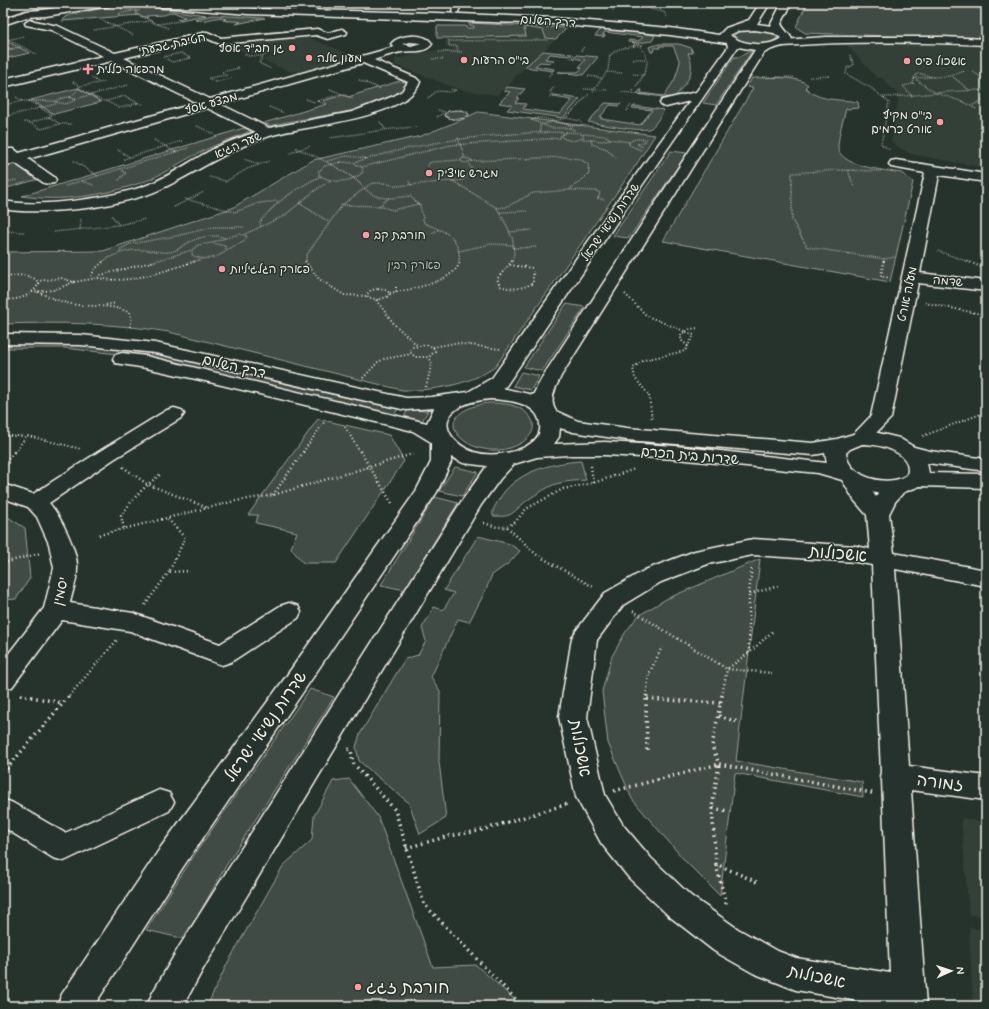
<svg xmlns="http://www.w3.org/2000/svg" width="989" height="1009" font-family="Mynerve,'Playpen Sans Hebrew',sans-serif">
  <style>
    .built { fill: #333f39 }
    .green { fill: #414b45; stroke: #9a9e96 }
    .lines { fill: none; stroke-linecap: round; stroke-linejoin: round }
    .lane-casing { stroke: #f4f1e8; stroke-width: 3 }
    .street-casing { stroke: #f4f1e8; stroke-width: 3 }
    .secondary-casing { stroke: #f4f1e8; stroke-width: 3 }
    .path-far3 { stroke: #f4f1e8; stroke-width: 1.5; stroke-dasharray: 0.5 1.5; stroke-linecap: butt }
    .path-far2 { stroke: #f4f1e8; stroke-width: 2; stroke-dasharray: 1 2.5; stroke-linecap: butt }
    .path-far1 { stroke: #f4f1e8; stroke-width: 2.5; stroke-dasharray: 1 3; stroke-linecap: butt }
    .path { stroke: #f4f1e8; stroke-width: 3.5; stroke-dasharray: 1.5 4; stroke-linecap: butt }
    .lane { fill: #26332d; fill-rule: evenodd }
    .street { fill: #26332d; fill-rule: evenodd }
    .secondary { fill: #26332d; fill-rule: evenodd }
    .poi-dot { fill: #ff9aa2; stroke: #26332d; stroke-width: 1.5 }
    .labels { text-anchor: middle; stroke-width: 3; stroke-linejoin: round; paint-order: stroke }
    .far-street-label { font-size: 12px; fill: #f4f1e8; stroke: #26332d }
    .far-poi-label { font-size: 12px; fill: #f4f1e8; stroke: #26332d; text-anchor: start }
    .far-park-label { font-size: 12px; fill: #bebfb7; stroke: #26332d }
    .street-label { font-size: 14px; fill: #f4f1e8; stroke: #26332d }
    .near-street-label { font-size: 17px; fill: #f4f1e8; stroke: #26332d }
    .near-poi-label { font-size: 17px; fill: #f4f1e8; stroke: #26332d; text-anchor: start }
  </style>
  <rect width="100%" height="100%" fill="#26332d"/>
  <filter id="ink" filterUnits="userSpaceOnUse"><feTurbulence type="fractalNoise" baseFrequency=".025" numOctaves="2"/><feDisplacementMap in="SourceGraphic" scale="8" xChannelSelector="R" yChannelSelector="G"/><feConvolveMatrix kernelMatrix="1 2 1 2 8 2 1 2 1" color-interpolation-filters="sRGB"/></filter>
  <g filter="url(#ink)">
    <!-- built -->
    <path class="built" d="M 536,3 L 593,3 L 585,10 L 553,8 L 554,6 Z
      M 437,26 L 466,26 L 466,28 L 524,27 L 543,30 L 552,38 L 556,39 L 513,79 L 514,80 L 504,90 L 502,90 L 497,95 L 461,90 L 395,65 L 395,59 L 431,51 L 452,50 L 452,47 L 446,47 L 446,38 L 437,38 Z
      M 307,37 L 356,57 L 299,72 L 296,71 L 291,72 L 262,60 L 274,56 L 264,52 L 250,54 L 234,47 L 237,46 L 233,44 Z
      M 845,43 L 963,43 L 986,45 L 986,168 L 910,154 L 891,142 L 898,101 L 897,93 L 882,78 L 877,78 Z
      M 961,818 L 986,823 L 986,916 L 969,915 Z
      M 969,927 L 986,931 L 986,1006 L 973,1006 Z"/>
    <!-- green -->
    <path class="green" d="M 31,3 L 82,3 L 40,9 L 34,8 Z
      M 807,3 L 986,3 L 986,37 L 978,37 L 976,39 L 805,33 L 796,27 Z
      M 139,6 L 206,15 L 180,20 L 177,19 L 185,17 L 173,12 L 164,15 L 146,16 L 148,18 L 139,15 L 62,21 L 66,17 L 70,15 L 109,7 Z
      M 212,15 L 263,18 L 265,18 L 236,24 L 241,22 C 235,20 229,22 223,20 L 226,19 C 216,14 206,24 195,19 Z
      M 469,23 L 567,28 L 556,39 L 546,38 L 543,30 L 524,27 L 526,36 L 437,38 L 437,26 L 466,26 L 466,28 L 474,28 L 474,26 L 469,25 Z
      M 601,29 L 650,34 L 655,36 L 652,41 L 638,43 L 628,42 L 629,40 C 635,41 640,42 643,37 L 605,32 L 602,35 L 605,35 L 604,37 L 595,36 Z
      M 748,30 L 769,32 L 776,36 L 777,38 C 768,47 743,45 734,36 L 737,32 Z
      M 3,41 L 6,41 L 30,53 L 3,59 Z
      M 659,44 L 679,44 L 691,48 L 693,53 L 688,53 C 697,73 686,83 674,98 L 637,94 L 640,90 L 642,90 L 641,93 L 664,96 L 675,79 L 680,62 L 673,46 L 659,46 L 660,48 L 654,48 L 653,52 L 651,52 L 649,47 Z
      M 543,51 L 572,54 L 570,56 L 550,54 L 545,59 L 554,60 L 551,63 L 540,62 L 535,66 L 554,69 L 553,71 L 525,67 Z
      M 750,51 L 752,51 L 716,105 L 703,103 L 734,57 L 739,57 Z
      M 576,55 L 598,57 L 583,75 L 558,72 L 578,72 L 582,68 L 579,67 L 585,60 L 573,58 Z
      M 752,78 C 766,78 798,75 808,85 L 805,87 C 818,102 841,99 858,102 L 859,108 L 846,109 C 843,120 839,133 838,145 C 836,167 886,170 901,173 C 905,175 909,179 913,182 L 890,282 L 663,241 L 753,88 L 747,87 Z
      M 403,80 L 407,83 L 407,87 C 378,114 309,115 270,126 L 264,123 L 327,104 L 323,101 L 343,95 L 348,97 Z
      M 507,87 L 525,89 L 517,98 L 519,98 L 515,103 L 526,104 L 523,109 L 560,114 L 572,100 L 553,97 L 554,95 L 580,99 L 563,118 L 507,110 L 512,105 L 499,103 L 510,92 L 504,91 Z
      M 78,88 L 101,102 L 54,114 L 31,100 Z
      M 605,103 L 621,104 L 619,106 L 610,105 L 600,117 L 602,117 L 601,119 L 640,125 L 652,110 L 632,108 L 634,106 L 664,110 C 661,115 656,124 651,128 C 644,133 599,124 588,122 Z
      M 457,110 L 465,111 L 469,114 L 467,117 L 478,112 L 655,135 L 636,165 L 495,367 C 469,385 433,391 402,390 L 169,332 C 114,323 59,322 3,324 L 3,252 L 103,251 L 232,208 L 313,160 L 421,136 L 466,118 C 459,119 450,121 444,115 L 448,111 Z
      M 244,128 L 251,131 C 233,138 214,145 197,154 C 178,163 160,177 140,183 C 103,196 60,202 22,196 Z
      M 671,151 L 687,153 L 629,238 L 613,236 Z
      M 14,163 L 39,179 L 3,189 L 3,167 Z
      M 566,304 L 585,307 L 542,371 L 524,367 Z
      M 3,344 L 67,344 L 149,352 L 398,409 L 394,415 L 145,357 L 64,348 L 3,348 Z
      M 521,372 L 539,376 L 531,390 L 513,386 Z
      M 487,403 C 495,403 503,403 511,405 C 533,411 543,430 521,443 C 479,469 414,417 487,403 Z
      M 408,410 L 428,411 L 422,421 L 403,418 Z
      M 318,419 L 389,435 L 404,461 L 336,563 L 303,563 L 291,548 L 297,532 L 256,523 L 258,515 L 248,515 Z
      M 581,461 L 586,480 C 574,481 560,481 549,487 C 542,491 529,498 523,504 C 510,515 512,517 493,516 C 492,510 495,506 498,501 C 514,472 550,463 581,461 Z
      M 455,467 L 478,472 L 462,496 L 439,491 Z
      M 435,497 L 458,503 L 405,590 L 381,585 Z
      M 3,514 L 25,528 L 30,578 L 16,599 L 3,600 Z
      M 478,536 L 510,544 L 520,551 L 509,563 L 492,575 L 484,594 L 469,622 L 458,619 L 431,677 L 440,691 L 439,762 L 446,818 L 420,834 L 409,803 L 359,761 L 356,747 L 360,734 L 405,659 L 418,655 L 426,641 L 422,628 L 434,607 L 443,610 L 454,593 L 444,590 Z
      M 760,559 L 736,761 L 862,782 L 863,797 L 735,773 L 720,896 L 686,862 L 632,799 L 608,743 L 602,691 L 612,656 L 625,633 L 638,616 L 666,599 Z
      M 310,689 L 334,697 L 227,864 L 185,939 L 146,930 L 197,851 Z
      M 349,779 L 378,817 L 433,967 L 476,965 L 522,1006 L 207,1006 L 227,964 L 283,866 L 312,840 L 314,816 L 333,781 Z"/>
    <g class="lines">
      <defs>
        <path id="lane" d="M 456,3 L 462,3 L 458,12 L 455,14 L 452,12 Z"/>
        <path id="street" d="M 89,3 L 113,3 L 108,6 L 46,16 L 27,17 L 3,25 L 3,19 L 26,11 L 42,10 Z
          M 284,3 L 299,3 L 297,5 L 275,12 L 270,9 L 271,7 Z
          M 300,3 L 310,3 L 317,9 L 312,12 C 306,11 302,9 300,3 Z
          M 30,20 L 58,26 L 115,53 L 207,32 L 221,38 L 317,29 L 328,33 L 342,29 L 347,32 L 346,34 L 328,39 L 316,35 L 220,44 L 206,38 L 124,58 L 210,99 L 394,47 L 391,44 C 398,34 427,32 432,44 C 425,54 412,50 402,52 C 393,53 383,57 374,60 L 416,78 L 420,82 C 408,116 317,125 285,132 C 239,142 203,169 161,189 C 148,196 121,202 106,205 C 81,210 28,214 3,209 L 3,201 C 39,208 116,198 150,184 C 174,174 196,157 219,146 C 231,141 244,136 256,132 L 207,108 L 28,159 L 54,177 L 56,180 L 54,183 L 49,184 L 44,183 L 15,163 L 3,166 L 3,158 L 7,157 L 3,153 L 4,149 L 14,149 L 19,153 L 197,103 L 112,61 L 3,87 L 3,79 L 103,56 L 51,30 L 26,25 L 25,23 ZM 410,42 L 420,43 L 421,43 L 411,46 L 402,44 ZM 363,63 L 408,82 L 402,91 L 394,96 L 352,112 L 269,128 L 220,104 Z
          M 826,37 L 943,37 L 986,39 L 986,45 C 918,42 850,41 783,46 L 778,43 L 783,40 Z
          M 896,160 L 986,174 L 986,182 L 939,175 L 920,273 L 986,281 L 986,291 L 918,283 L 891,418 L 867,442 L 860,444 L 853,442 L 850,438 L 871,416 L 925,173 L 891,167 L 889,164 L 891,161 Z
          M 174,408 L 181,410 L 184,414 L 181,418 L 114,459 L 49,503 C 60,515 79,553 77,569 C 77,581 72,592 70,603 L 133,613 L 220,644 L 280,606 L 289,603 L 298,606 L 301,612 L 298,618 L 231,662 L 222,665 L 130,631 L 62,620 L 12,687 L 3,690 L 3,661 L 44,608 L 54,568 L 49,544 L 37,517 L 28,507 L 3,498 L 3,484 L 33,494 L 100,451 L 167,410 Z
          M 852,471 L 860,473 L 876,497 C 883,486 891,479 905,482 L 908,487 L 895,502 L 889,514 L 894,553 L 986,570 L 986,586 L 895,569 L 909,766 L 986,776 L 986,800 L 911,790 L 926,1006 L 886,1006 L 796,990 L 753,973 L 714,951 L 669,916 L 629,878 L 601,843 L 576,797 L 559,717 L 572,638 L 576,631 L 605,593 L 645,570 L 695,551 L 753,539 L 856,546 L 870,549 L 867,515 L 854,500 L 841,478 L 844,473 ZM 753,555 L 856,562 L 872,565 L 881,773 L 880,776 L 882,780 L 890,973 L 796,958 L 775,950 L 738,929 L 691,896 L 651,858 L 623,825 L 605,795 L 587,717 L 597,640 L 623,605 L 661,582 L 708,564 Z
          M 159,790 L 169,793 L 174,802 L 169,811 L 64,861 L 53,858 L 3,827 L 3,799 L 13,803 L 65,833 Z"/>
        <path id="secondary" d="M 146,3 L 187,3 L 262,9 L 437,13 L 554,18 L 670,28 L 719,35 L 726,28 L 749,20 L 760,3 L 770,3 L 757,24 L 772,26 L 771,24 L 782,3 L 792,3 L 781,24 C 784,30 789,33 792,39 L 786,45 L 772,49 L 764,53 L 561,376 C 556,387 548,400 556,411 L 578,421 L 627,428 L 813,443 L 837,439 L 860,432 L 874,432 L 899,438 L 914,447 L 930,451 L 986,459 L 986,471 L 927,463 L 929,473 L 986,474 L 986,488 L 920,486 L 899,494 L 885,495 L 862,490 L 842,480 L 818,473 L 676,459 L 605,455 L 569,455 L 537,457 L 514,464 L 500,479 L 481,505 L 203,969 L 183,1006 L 147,1006 L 152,994 L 179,947 L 461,502 L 487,466 L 463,463 L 451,457 L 451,462 L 437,492 L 303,692 L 183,867 L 94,1006 L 57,1006 L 62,994 L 161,847 L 285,678 L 416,491 L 431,462 L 431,442 L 413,431 L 205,381 L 146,368 L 115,363 L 113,359 L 115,355 L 122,353 L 146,356 L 427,423 L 434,408 L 406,410 L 155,353 L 81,345 L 3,344 L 3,334 L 81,335 L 155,343 L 406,398 L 431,397 L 468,392 L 492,378 L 614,205 L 690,101 L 666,107 L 662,106 L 660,103 L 662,100 L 696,92 L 728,47 L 727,43 L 670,35 L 554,24 L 248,14 L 151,6 ZM 755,30 L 774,33 L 781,38 C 769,48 741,45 730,35 L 738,31 ZM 738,47 L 755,50 L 543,376 L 533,395 L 502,388 L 506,386 L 625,210 ZM 490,399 C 510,400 543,403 540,430 C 539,438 532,443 525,447 C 510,454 489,457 474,452 C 448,442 434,417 466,404 C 473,401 482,400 490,399 ZM 560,428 L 573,432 L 627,440 L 813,455 L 825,453 L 827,463 L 676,446 L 605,442 L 554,444 L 559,437 ZM 862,444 C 878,444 914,451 907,475 C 889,488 848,478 846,453 L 850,449 Z"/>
      </defs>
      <!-- lane casing -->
      <use href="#lane" class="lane-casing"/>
      <!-- street casing -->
      <use href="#street" class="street-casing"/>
      <!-- secondary casing -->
      <use href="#secondary" class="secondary-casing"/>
      <!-- path-far3 -->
      <path class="path-far3" d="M 654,6 L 650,9 L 664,12 L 667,17
        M 121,9 L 140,11
        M 136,11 L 137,15 L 152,21
        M 613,11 L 621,3
        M 118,14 L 133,11
        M 100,19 L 133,35
        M 158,24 L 168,28
        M 94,30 L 150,21 L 157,24 L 181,21
        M 3,37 L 38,55
        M 3,41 L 24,36
        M 634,44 L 643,45 L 634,46 Z
        M 3,47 L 13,49
        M 641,47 C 655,63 641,80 631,93 L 651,96
        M 3,49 L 6,50 L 3,53
        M 6,50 L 21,47
        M 458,51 L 457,46 L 449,46 L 449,41 L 548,40
        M 581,51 L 584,47
        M 439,52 L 462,52
        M 181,53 L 190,58 L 172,62 L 163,57 Z
        M 245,54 L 248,56 L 263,56 L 259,63 L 271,69
        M 850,55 L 854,65 L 847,68 L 846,74 L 871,88 L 889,102 L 881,144 L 890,150
        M 263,56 L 269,54
        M 571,58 L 574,54
        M 432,59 L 444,59
        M 632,59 L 646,59
        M 972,71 L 986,81
        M 607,72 L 622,73
        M 223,73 L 222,72 L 239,68 L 237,67
        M 633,74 L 644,75
        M 227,75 L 208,78 L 216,82 L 232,78
        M 952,75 L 965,71
        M 549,76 L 553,72
        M 588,76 L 602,78
        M 763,77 L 794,77
        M 809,77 L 831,76
        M 92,78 L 98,82
        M 359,80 L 381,89
        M 73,82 L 80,86 L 105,82
        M 79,88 L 102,101 L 106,101
        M 330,89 L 354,99
        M 584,89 L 608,90
        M 969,90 L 952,76 L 933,77 L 918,73 L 914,78 L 934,92 L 966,103 L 976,109
        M 593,91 L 608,70 L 610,55 L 619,49 L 634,46
        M 550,92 L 554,87
        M 621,92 L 631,93
        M 125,96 L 138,103 L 119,108 L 106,101 Z
        M 912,96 L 903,86 L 913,84 L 914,78 L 931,77
        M 70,97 L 76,100 L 66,104 L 55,102 L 61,98 Z
        M 71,97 L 80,87
        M 549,97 L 553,93
        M 883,97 C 918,96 951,90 986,90
        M 428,98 L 437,91 L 453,92 L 455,90 L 450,89
        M 75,99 L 128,85
        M 306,99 L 314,102 L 341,94
        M 22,101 L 56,101
        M 29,101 L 52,115 L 49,117
        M 317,101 L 325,104
        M 138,103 L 144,104
        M 3,105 L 22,101 L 16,97
        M 130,105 L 133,107
        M 973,105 L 986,99
        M 269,107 L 284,113
        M 438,110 L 445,112
        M 461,110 L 467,112 L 469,115 C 461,120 452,121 444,115 L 449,111 Z
        M 627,111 L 631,105
        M 3,117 L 56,104
        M 49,117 L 60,124 L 41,129 L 30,123 Z
        M 437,117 L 445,112
        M 566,118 L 580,121 L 582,125 C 565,129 543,112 532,120 L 551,128 L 571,128 L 575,131
        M 24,122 L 30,123
        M 380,122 L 386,130
        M 60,124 L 71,124
        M 197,126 L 216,135
        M 540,132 L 540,125 L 566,118 L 589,94
        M 566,132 L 580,133 L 584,137 C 576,142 568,142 560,136 Z
        M 330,138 L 391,129 L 417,127
        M 458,138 L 465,158
        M 582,139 L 602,141 L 610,139 L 606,136 L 583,134
        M 610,139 L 629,142
        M 154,140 L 176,152
        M 591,140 L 592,144 L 607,149 L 617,159
        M 643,147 L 637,144 L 646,141
        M 296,148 C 316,156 334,165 352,177 C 361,183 367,194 379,197 C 389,199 400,197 410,196 L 420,206 L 424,223 C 444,232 461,235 459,262
        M 118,150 L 130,157
        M 641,150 L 629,145 L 629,142 L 635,139 L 647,139
        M 290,153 L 310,146
        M 463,158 L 470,159 L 472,161 L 465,163 L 460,161 Z
        M 124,159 L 182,141
        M 244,159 L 258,164
        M 74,161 L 98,176
        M 327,161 L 347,156 L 365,158
        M 472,161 L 564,157 L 580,159 L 588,164 L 589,174 L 569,190 L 533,193 L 506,207 L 497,208
        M 341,162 L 353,163 L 362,167 L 363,172 C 351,183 333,184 319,175 L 319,171 L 325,166 Z
        M 353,163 C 422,141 491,133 564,132
        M 428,166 L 429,163 L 432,162 L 459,160
        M 362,167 L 451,145 L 561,138
        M 848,170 L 854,187
        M 881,171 L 840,170 L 792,173 L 792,220 L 807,247 L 884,259
        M 209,177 L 226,181
        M 448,178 L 497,208 L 507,226 L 513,240 L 514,254 L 512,262
        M 119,180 L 126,173 L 121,170
        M 81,181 L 94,185
        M 409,181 L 411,185
        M 3,182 L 18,180
        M 225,182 L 247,169 L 269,161
        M 65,186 L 188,148
        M 570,190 L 597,191 L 600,193 L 598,198 L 604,200
        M 185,199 L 235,212 L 259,203 L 279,201
        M 299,203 L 329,222
        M 342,205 L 379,206 L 393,210 L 418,204
        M 379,206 L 389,198
        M 174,207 L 204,192
        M 500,212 L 527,211
        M 112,216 L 119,225
        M 261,226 L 260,222 C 276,201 297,188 321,176
        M 80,230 L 81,219
        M 3,231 L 24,232
        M 54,232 L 119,225 L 145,219
        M 509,232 L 532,230
        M 432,233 L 438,230
        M 245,234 L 284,216 L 313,192 L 331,180
        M 213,242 L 239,234 L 247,236 L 245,241 L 226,250
        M 212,243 L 225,246 L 226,251 C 216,259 204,261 192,255 L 192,250 L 198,245 Z
        M 513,248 L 537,247
        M 459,251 L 491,244 L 513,245
        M 938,251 L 969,262
        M 119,253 L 121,249 L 130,244 L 176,236 L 213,227 L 245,227
        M 102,262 C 114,254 129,249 143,250 C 152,250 161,253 170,252 C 176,251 180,248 184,245 C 195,238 212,233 225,238
        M 152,262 L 192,250
        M 192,262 L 203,259
        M 306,262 L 306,256 L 342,205 L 372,183 L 384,183 L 397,186 L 463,180 L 473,171 L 468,163
        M 883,262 L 884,259 L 895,257"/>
      <!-- path-far2 -->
      <path class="path-far2" d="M 305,261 L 319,279 L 344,295 L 367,296
        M 512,261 L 497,279 L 500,286 C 512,290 522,289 533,283 L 533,271
        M 884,261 L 881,276 L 890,278
        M 967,261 L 981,267
        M 510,265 L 533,268
        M 91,276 L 95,269 L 104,261
        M 3,278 C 15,275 30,272 39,283 C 32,297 17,300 3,300
        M 98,278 C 130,285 166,270 196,261
        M 74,282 L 98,278 L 101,275 L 155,261
        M 396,287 L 396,292
        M 378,289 L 385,290 L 390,293 L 389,296 L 378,300 L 368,297 L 367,294 L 371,290 Z
        M 32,292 L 54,290 L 74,282 L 61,278 L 38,281
        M 38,292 C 51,298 63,303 77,305 C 96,307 113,304 130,313 C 132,319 132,324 128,329
        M 390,293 C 408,290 456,282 460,261
        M 625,294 L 647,316 L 694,335 L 685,351 L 644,360 L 633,368 L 635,378 L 649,395 L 652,420
        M 376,300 L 395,325 L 417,345
        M 925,303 L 986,315
        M 106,305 L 116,303
        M 427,345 L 433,347 L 435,351 L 429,357 L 415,357 L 410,352 L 413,347 Z
        M 688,346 L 681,340 L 681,334 L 690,329 L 698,328
        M 433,347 L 455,343 L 500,349
        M 363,378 L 378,362 L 384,359 L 411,354
        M 426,387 L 432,363 L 429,357
        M 345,427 L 360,452
        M 3,436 L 28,436 L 81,449
        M 923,436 L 986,412
        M 14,452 L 27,436
        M 303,452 L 325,421"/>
      <!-- path-far1 -->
      <path class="path-far1" d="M 360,451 L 393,505
        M 3,465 L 15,451
        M 591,466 L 593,483
        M 123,467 L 147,484 L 208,508
        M 273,495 L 304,451
        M 168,519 L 185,538 L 169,572 L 190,571
        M 484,523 L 497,527 L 507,527 L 516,521 L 526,509 L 563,489 L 593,483 L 635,469
        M 507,527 L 537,555 L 595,588
        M 124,528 L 121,516 C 132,499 145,486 161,474
        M 99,535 L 235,501 L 273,495 L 416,453
        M 3,563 L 41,553
        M 749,594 L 752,566
        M 145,605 L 169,572
        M 633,611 L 727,669 L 749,653 L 774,630
        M 749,653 L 749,594 L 779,586
        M 20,695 L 23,696
        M 69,696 L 117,640
        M 646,696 L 649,674 L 662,647
        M 722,696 L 727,669 L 772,673"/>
      <!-- path -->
      <path class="path" d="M 20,695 L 63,703
        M 647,695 L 646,699 L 721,703
        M 722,695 L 712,746 L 719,764 L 872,793
        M 646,699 L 647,752
        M 719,716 L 738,722
        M 348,749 L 351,750 L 353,763 L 395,810 L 424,904 L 522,1006
        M 3,773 L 70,695
        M 614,791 L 719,764 L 712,808 L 728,811
        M 712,808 L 716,864 L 757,882
        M 406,848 L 449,836 L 479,831 L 567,804
        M 716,865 L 727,907"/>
      <!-- lane -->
      <use href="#lane" class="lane"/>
      <!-- street -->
      <use href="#street" class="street"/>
      <!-- secondary -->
      <use href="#secondary" class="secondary"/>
    </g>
  </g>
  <!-- markers -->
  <g class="poi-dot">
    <circle cx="292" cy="48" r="4"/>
    <circle cx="309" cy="58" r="4"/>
    <circle cx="464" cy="60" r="4"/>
    <circle cx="907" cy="61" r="4"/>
    <path d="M86 63h4v4h4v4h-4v4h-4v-4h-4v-4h4z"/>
    <circle cx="940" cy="122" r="4"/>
    <circle cx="429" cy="173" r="4"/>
    <circle cx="366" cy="235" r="4"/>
    <circle cx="222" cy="269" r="4"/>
    <circle cx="358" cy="987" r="4"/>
  </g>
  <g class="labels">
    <!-- far-street labels -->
    <g class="far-street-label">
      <text transform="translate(548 21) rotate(4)" y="4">דרך השלום</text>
      <text transform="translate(172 44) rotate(-12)" y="4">חטיבת גבעתי</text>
      <text transform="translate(211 103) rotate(-16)" y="4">מבצע אסף</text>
      <text transform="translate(238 145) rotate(-23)" y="4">שער הגיא</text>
      <text transform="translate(610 222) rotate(-55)" y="4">שדרות נשיאי ישראל</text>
      <text transform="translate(948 281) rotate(6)" y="4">שדמה</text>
      <text transform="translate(907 294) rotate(-78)" y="4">מעלה אורט</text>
    </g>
    <!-- far-poi labels -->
    <g class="far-poi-label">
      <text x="284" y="52" text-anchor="end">גן חב"ד אסף</text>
      <text x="317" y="62">מעון אלה</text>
      <text x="472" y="64">בי"ס הרעות</text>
      <text x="915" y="65">אשכול פיס</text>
      <text x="97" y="73">מרפאה כללית</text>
      <text x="932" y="119" text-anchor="end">בי"ס מקיף<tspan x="932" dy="14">אורט כרמים</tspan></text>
      <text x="437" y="177">מגרש איציק</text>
      <text x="374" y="239">חורבת קב</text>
      <text x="230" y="273">פארק הגלגיליות</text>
    </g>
    <!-- far-park labels -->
    <g class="far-park-label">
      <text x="414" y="269">פארק רבין</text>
    </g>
    <!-- street labels -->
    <g class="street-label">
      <text transform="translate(234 366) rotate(13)" y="5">דרך השלום</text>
      <text transform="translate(690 455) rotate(5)" y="5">שדרות בית הכרם</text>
      <text transform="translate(60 591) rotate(-77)" y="5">יסמין</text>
    </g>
    <!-- near-street labels -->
    <g class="near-street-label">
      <text transform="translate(838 553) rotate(5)" y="6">אשכולות</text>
      <text transform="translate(265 726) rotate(-55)" y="6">שדרות נשיאי ישראל</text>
      <text transform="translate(581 748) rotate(79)" y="6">אשכולות</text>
      <text transform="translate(940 782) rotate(7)" y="6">זמורה</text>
      <text transform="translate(817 976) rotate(12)" y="6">אשכולות</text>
    </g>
    <!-- near-poi labels -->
    <g class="near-poi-label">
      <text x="366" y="993">חורבת זגג</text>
    </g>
  </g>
  <!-- margin -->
  <rect width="989" height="1009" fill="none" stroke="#26332d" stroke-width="16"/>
  <rect x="8" y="8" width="973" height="993" fill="none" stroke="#f4f1e8" stroke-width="1.5" filter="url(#ink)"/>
  <!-- north arrow -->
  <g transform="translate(951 971) rotate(87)" stroke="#26332d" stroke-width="3" paint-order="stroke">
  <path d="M0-3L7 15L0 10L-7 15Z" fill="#f4f1e8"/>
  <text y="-6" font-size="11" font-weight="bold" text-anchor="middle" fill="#f4f1e8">N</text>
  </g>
</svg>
